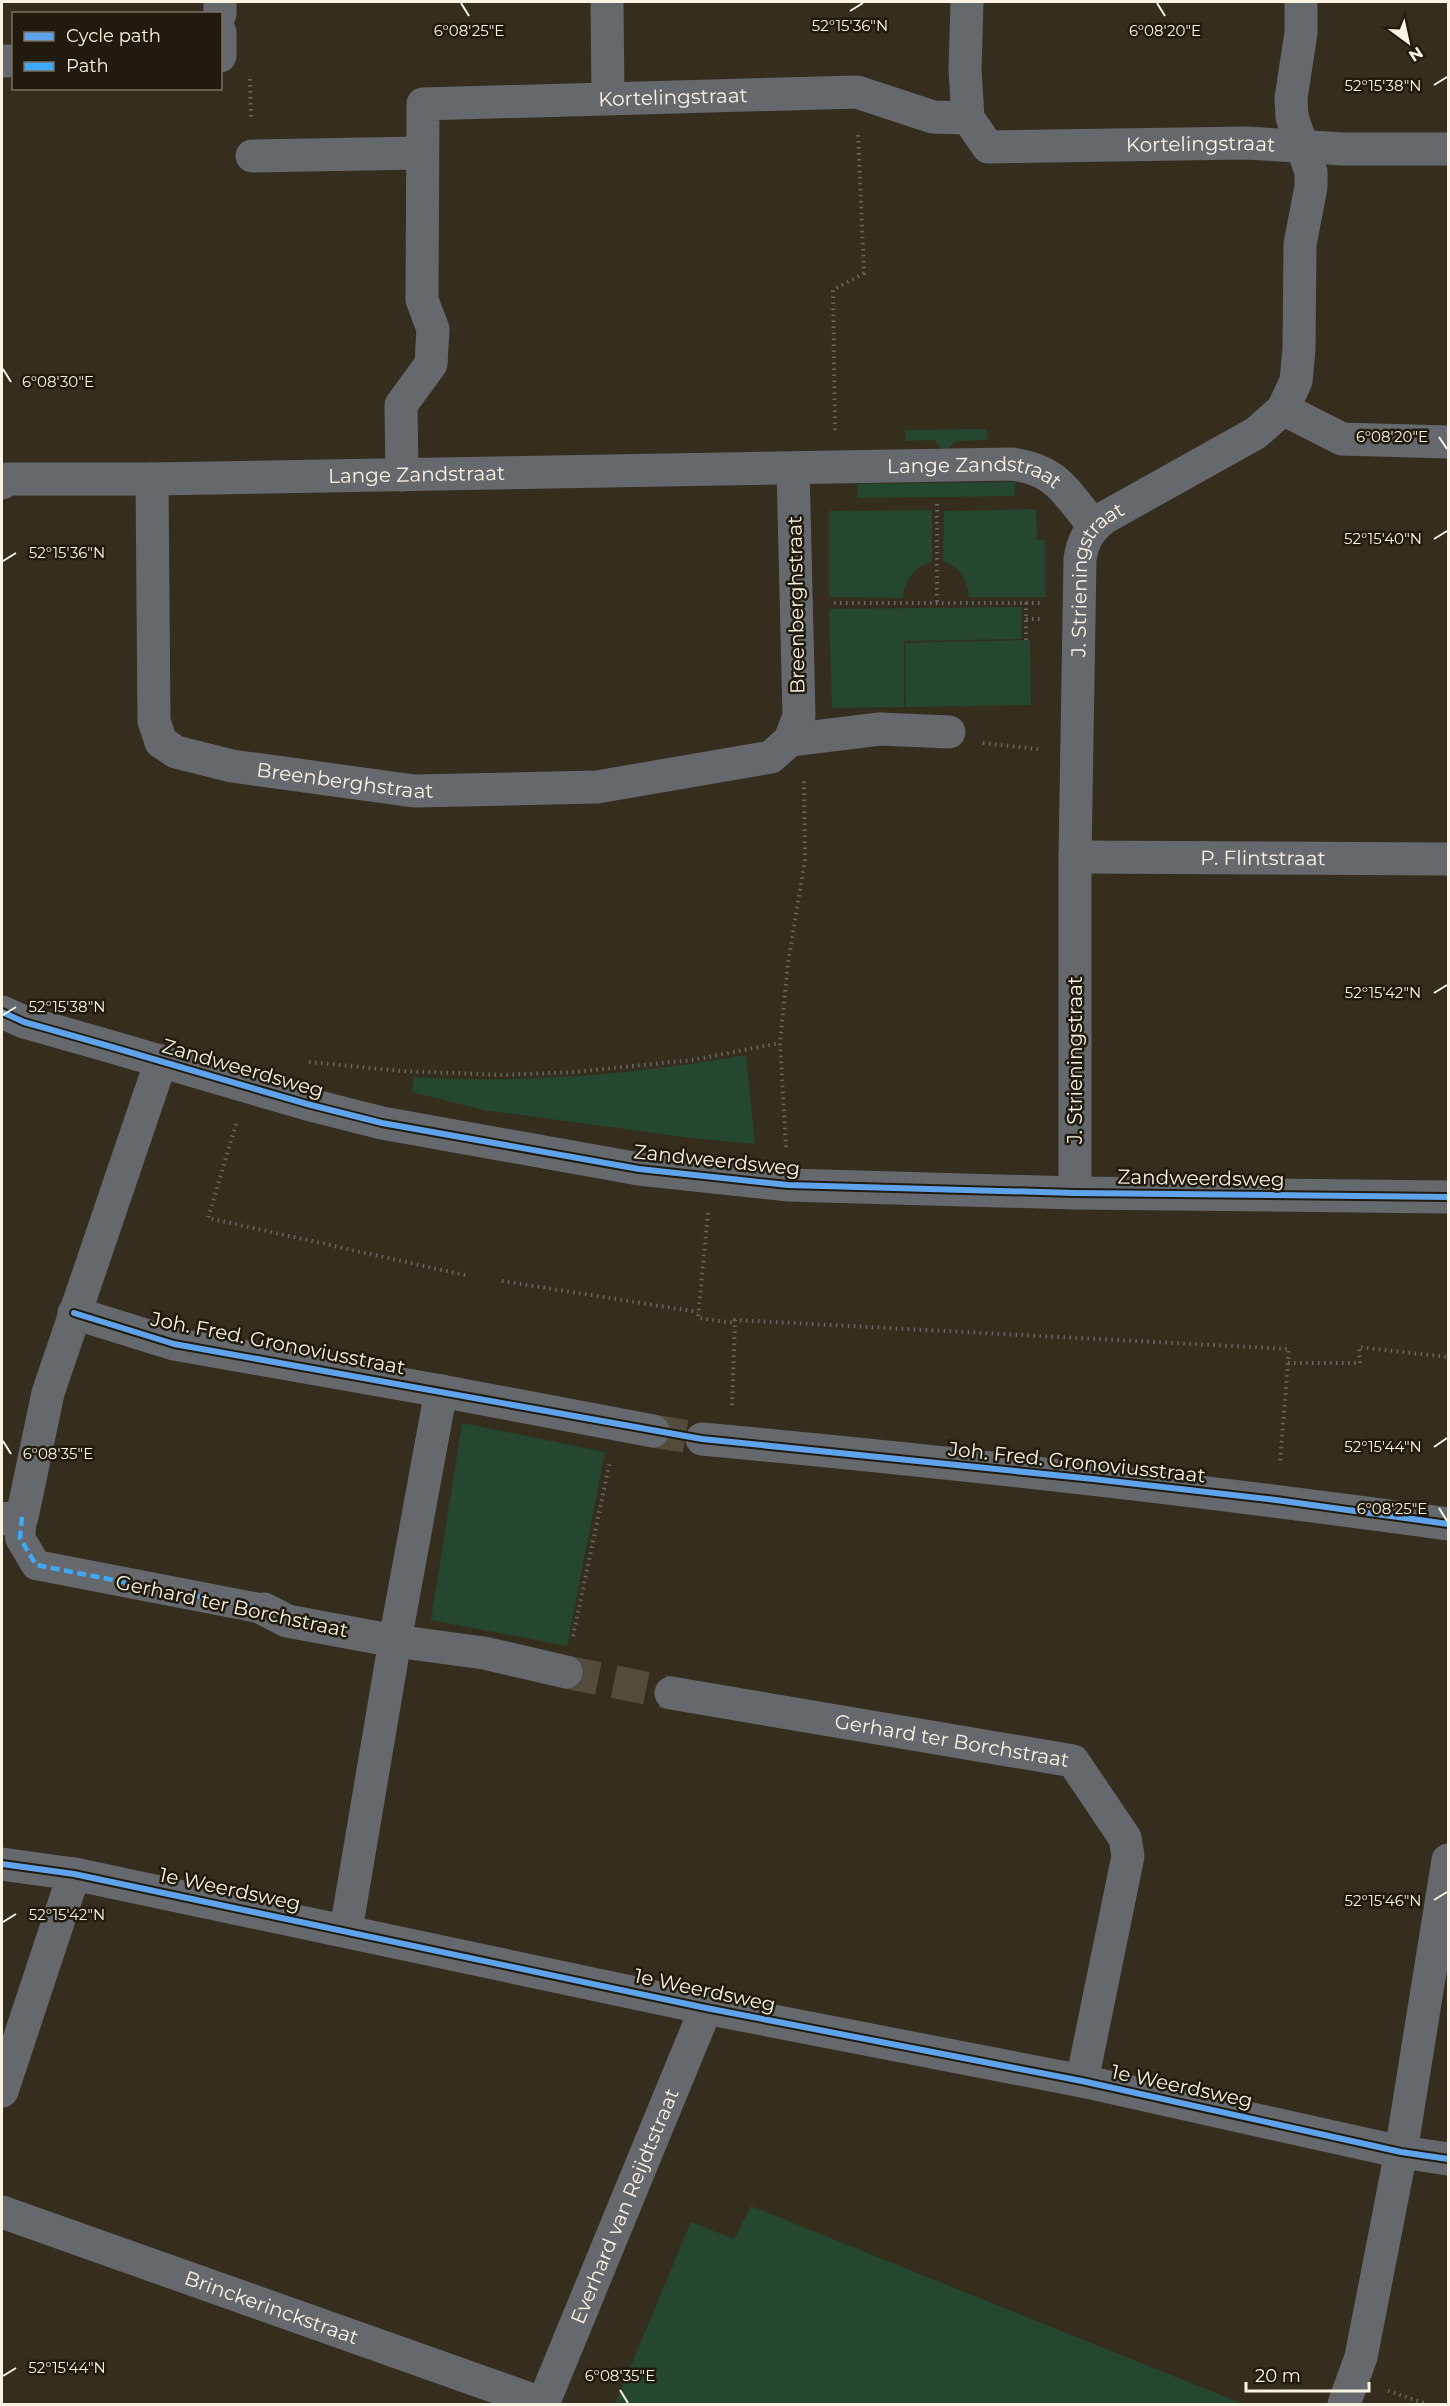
<svg xmlns="http://www.w3.org/2000/svg" width="1450" height="2406" font-family="Montserrat,sans-serif">
  <style>
    .green { fill: #25462f }
    .lines { fill: none; stroke-linecap: round; stroke-linejoin: round }
    .minor-tunnel { stroke: #534c3c; stroke-width: 33; stroke-dasharray: 33 16; stroke-linecap: butt }
    .path { stroke: #676866; stroke-width: 4; stroke-dasharray: 1.5 4.5; stroke-linecap: butt }
    .pedestrian { stroke: #65696d; stroke-width: 30 }
    .minor { stroke: #65696d; stroke-width: 33 }
    .quiet { stroke: #3fa9f5; stroke-width: 4.5; stroke-dasharray: 9 4.5; stroke-linecap: butt }
    .cycleway-casing { stroke: #201b0e; stroke-width: 10 }
    .cycleway { stroke: #60a3ed; stroke-width: 6 }
    .ticks { fill: none; stroke: #faf3e2; stroke-width: 2 }
    .labels { text-anchor: middle; stroke-width: 5; stroke-linejoin: round; paint-order: stroke }
    .street-label { font-size: 20px; fill: #faf3e2; stroke: #201b0e }
    .ticks-label { font-size: 15px; text-anchor: middle; fill: #faf3e2; stroke: #201b0e; stroke-width: 5; stroke-linejoin: round; paint-order: stroke }
  </style>
  <rect width="100%" height="100%" fill="#352e1f"/>
  <!-- green -->
  <path class="green" d="M 987,429 L 987,440 L 957,441 L 946,450 L 942,450 L 934,440 L 905,441 L 905,430 Z
    M 1015,482 L 1015,496 L 857,498 L 857,484 Z
    M 1036,509 L 1037,540 L 1045,540 L 1045,597 L 969,597 C 968,580 960,567 943,561 L 944,511 Z
    M 932,510 L 932,561 C 915,568 904,579 903,598 L 829,597 L 829,511 Z
    M 1022,607 L 1021,639 L 904,641 L 904,707 L 832,708 L 829,609 Z
    M 1030,640 L 1031,705 L 906,707 L 905,643 Z
    M 746,1055 L 755,1144 L 691,1138 L 483,1110 L 412,1092 L 414,1077 C 526,1084 636,1074 746,1055 Z
    M 462,1423 L 605,1452 L 567,1646 L 431,1620 Z
    M 751,2206 L 1243,2404 L 615,2404 L 691,2222 L 734,2239 Z"/>
  <g class="lines">
    <!-- minor-tunnel -->
    <path class="minor-tunnel" d="M 653,1431 L 702,1439
      M 566,1672 L 671,1693"/>
    <!-- path -->
    <path class="path" d="M 250,79 L 251,119
      M 835,430 L 833,290 L 864,273 L 858,132
      M 937,504 L 937,603
      M 834,603 L 1042,603
      M 1026,619 L 1041,619
      M 1026,640 L 1026,602
      M 983,743 L 1038,749
      M 309,1062 L 402,1071 L 502,1075 L 574,1072 L 692,1060 L 780,1043
      M 236,1124 L 208,1218 L 469,1276
      M 786,1147 L 780,1043 L 788,963 L 805,860 L 804,778
      M 708,1213 L 698,1318 L 735,1323
      M 502,1281 L 698,1312
      M 1288,1363 L 1360,1363 L 1359,1347 L 1448,1357
      M 732,1405 L 735,1320 L 1289,1349 L 1280,1463
      M 573,1636 L 610,1461
      M 1388,2391 L 1427,2404"/>
    <!-- pedestrian -->
    <path class="pedestrian" d="M 22,1517 L 20,1538 L 36,1565 L 264,1609"/>
    <!-- minor -->
    <g class="minor">
      <path d="M 607,2 L 608,97"/>
      <path id="s1" d="M 967,2 L 965,70 L 968,118 L 988,147 L 1246,143 L 1344,149 L 1448,149"/>
      <path d="M 220,14 L 220,2"/>
      <path d="M 220,32 L 220,56"/>
      <path d="M 2,61 L 14,61"/>
      <path d="M 252,156 L 421,153"/>
      <path d="M 1283,409 L 1342,439 L 1448,442"/>
      <path id="s2" d="M 402,475 L 401,405 L 431,364 L 433,329 L 422,300 L 423,104 L 857,92 L 933,117 L 968,118"/>
      <path id="s3" d="M 152,479 L 154,721 L 161,742 L 176,752 L 232,766 L 414,791 L 597,787 L 771,757 L 790,740 L 799,716 L 793,468"/>
      <path id="s4" d="M 2,483 L 7,479 L 152,479 L 1011,464 C 1057,469 1066,493 1094,526"/>
      <path d="M 790,740 L 880,729 L 949,732"/>
      <path id="s5" d="M 1075,857 L 1448,859"/>
      <path d="M 2,1012 L 24,1022 L 112,1047 L 307,1104 L 382,1123 L 639,1169 L 788,1185 L 1075,1193 L 1448,1197"/>
      <path id="s6" d="M 1075,1193 L 1075,857 L 1080,559 C 1083,540 1089,530 1104,518 L 1256,433 L 1283,409 L 1296,381 L 1299,349 L 1300,244 L 1311,187 L 1311,172 L 1292,117 L 1291,98 L 1301,33 L 1301,2"/>
      <path d="M 74,1313 L 174,1344 L 441,1391 L 653,1431"/>
      <path d="M 702,1439 C 951,1462 1200,1490 1448,1524"/>
      <path d="M 2,1519 L 22,1517 L 48,1393 L 161,1061"/>
      <path d="M 264,1609 L 287,1621 L 395,1641 L 484,1653 L 566,1672"/>
      <path id="s7" d="M 671,1693 L 1073,1761 L 1125,1838 L 1128,1856 L 1082,2081"/>
      <path d="M 2,1864 L 74,1874 L 706,2008 L 1082,2081 L 1401,2152 L 1448,2159"/>
      <path d="M 346,1930 L 395,1641 L 441,1391"/>
      <path d="M 2,2091 L 74,1874"/>
      <path id="s8" d="M 2,2212 L 544,2404"/>
      <path id="s9" d="M 543,2404 L 706,2008"/>
      <path d="M 1344,2404 L 1361,2357 L 1401,2152 L 1448,1860"/>
    </g>
    <!-- quiet -->
    <path class="quiet" d="M 22,1517 L 20,1538 L 36,1565 L 264,1609"/>
    <defs>
      <path id="cycleway" d="M 2,1012 L 24,1022 L 112,1047 L 307,1104 L 382,1123 L 639,1169 L 788,1185 L 1075,1193 L 1448,1197
        M 74,1313 L 174,1344 L 702,1439 L 1093,1479 L 1276,1500 L 1448,1524
        M 2,1864 L 74,1874 L 706,2008 L 1082,2081 L 1401,2152 L 1448,2159"/>
    </defs>
    <!-- cycleway casing -->
    <use href="#cycleway" class="cycleway-casing"/>
    <!-- cycleway -->
    <use href="#cycleway" class="cycleway"/>
  </g>
  <!-- ticks -->
  <path class="ticks" d="M 461,3 L 469,16M 1157,3 L 1165,16M 850,11 L 863,3M 1434,85 L 1447,77M 3,369 L 11,382M 1439,437 L 1447,449M 1434,539 L 1447,531M 3,561 L 16,553M 1434,993 L 1447,985M 3,1015 L 16,1007M 3,1441 L 11,1454M 1434,1447 L 1447,1438M 1439,1508 L 1447,1521M 1434,1900 L 1447,1892M 3,1922 L 16,1914M 3,2376 L 16,2368M 620,2390 L 628,2403"/>
  <g class="labels">
    <!-- street labels -->
    <g class="street-label">
      <text dy="7" stroke="none"><textPath href="#s2" startOffset="633">Kortelingstraat</textPath></text>
      <text dy="7" stroke="none"><textPath href="#s1" startOffset="364">Kortelingstraat</textPath></text>
      <text dy="7" stroke="none"><textPath href="#s4" startOffset="416">Lange Zandstraat</textPath></text>
      <text dy="7" stroke="none"><textPath href="#s4" startOffset="975">Lange Zandstraat</textPath></text>
      <text dy="7" stroke="none"><textPath href="#s6" startOffset="620">J. Strieningstraat</textPath></text>
      <text transform="translate(796 605) rotate(-91)" y="7">Breenberghstraat</text>
      <text dy="7" stroke="none"><textPath href="#s3" startOffset="454">Breenberghstraat</textPath></text>
      <text dy="7" stroke="none"><textPath href="#s5" startOffset="188">P. Flintstraat</textPath></text>
      <text transform="translate(1075 1060) rotate(-90)" y="7">J. Strieningstraat</text>
      <text transform="translate(243 1068) rotate(16)" y="7">Zandweerdsweg</text>
      <text transform="translate(717 1160) rotate(6)" y="7">Zandweerdsweg</text>
      <text transform="translate(1201 1178) rotate(1)" y="7">Zandweerdsweg</text>
      <text transform="translate(278 1343) rotate(11)" y="7">Joh. Fred. Gronoviusstraat</text>
      <text transform="translate(1077 1462) rotate(6)" y="7">Joh. Fred. Gronoviusstraat</text>
      <text transform="translate(232 1606) rotate(12)" y="7">Gerhard ter Borchstraat</text>
      <text dy="7" stroke="none"><textPath href="#s7" startOffset="285">Gerhard ter Borchstraat</textPath></text>
      <text transform="translate(230 1889) rotate(12)" y="7">1e Weerdsweg</text>
      <text transform="translate(705 1990) rotate(12)" y="7">1e Weerdsweg</text>
      <text transform="translate(1182 2086) rotate(12)" y="7">1e Weerdsweg</text>
      <text dy="7" stroke="none"><textPath href="#s9" startOffset="214">Everhard van Reijdtstraat</textPath></text>
      <text dy="7" stroke="none"><textPath href="#s8" startOffset="286">Brinckerinckstraat</textPath></text>
    </g>
  </g>
  <g class="ticks-label">
    <text x="850" y="31">52°15'36"N</text>
    <text x="469" y="36">6°08'25"E</text>
    <text x="1165" y="36">6°08'20"E</text>
    <text x="1383" y="91">52°15'38"N</text>
    <text x="58" y="387">6°08'30"E</text>
    <text x="1392" y="442">6°08'20"E</text>
    <text x="1383" y="544">52°15'40"N</text>
    <text x="67" y="558">52°15'36"N</text>
    <text x="1383" y="998">52°15'42"N</text>
    <text x="67" y="1012">52°15'38"N</text>
    <text x="1383" y="1452">52°15'44"N</text>
    <text x="58" y="1459">6°08'35"E</text>
    <text x="1392" y="1514">6°08'25"E</text>
    <text x="1383" y="1906">52°15'46"N</text>
    <text x="67" y="1920">52°15'42"N</text>
    <text x="67" y="2373">52°15'44"N</text>
    <text x="620" y="2381">6°08'35"E</text>
  </g>
  <!-- border -->
  <rect width="1450" height="2406" fill="none" stroke="#faf3e2" stroke-width="6"/>
  <!-- legend -->
  <rect x="12" y="12" width="210" height="78" fill="#201b0e" stroke="#777163" stroke-width="1.5"/>
  <rect x="24" y="32" width="30" height="9" fill="#60a3ed" stroke="#777163" stroke-width="1.5"/>
  <text x="66" y="42" font-size="18" fill="#faf3e2">Cycle path</text>
  <rect x="24" y="62" width="30" height="9" fill="#3fa9f5" stroke="#777163" stroke-width="1.5"/>
  <text x="66" y="72" font-size="18" fill="#faf3e2">Path</text>
  <!-- north arrow -->
  <g transform="translate(1408 42) rotate(147)" stroke="#201b0e" stroke-width="4.5" paint-order="stroke">
  <path d="M0-4.5L10 22L0 15L-10 22Z" fill="#faf3e2"/>
  <text y="-9" font-size="16" font-weight="bold" text-anchor="middle" fill="#faf3e2">N</text>
  </g>
  <!-- scale -->
  <path d="M1246 2382v9h123v-9" fill="none" stroke="#faf3e2" stroke-width="3"/>
  <text x="1255" y="2382" font-size="18" fill="#faf3e2" stroke="#201b0e" stroke-width="4.5" paint-order="stroke">20 m</text>
</svg>
